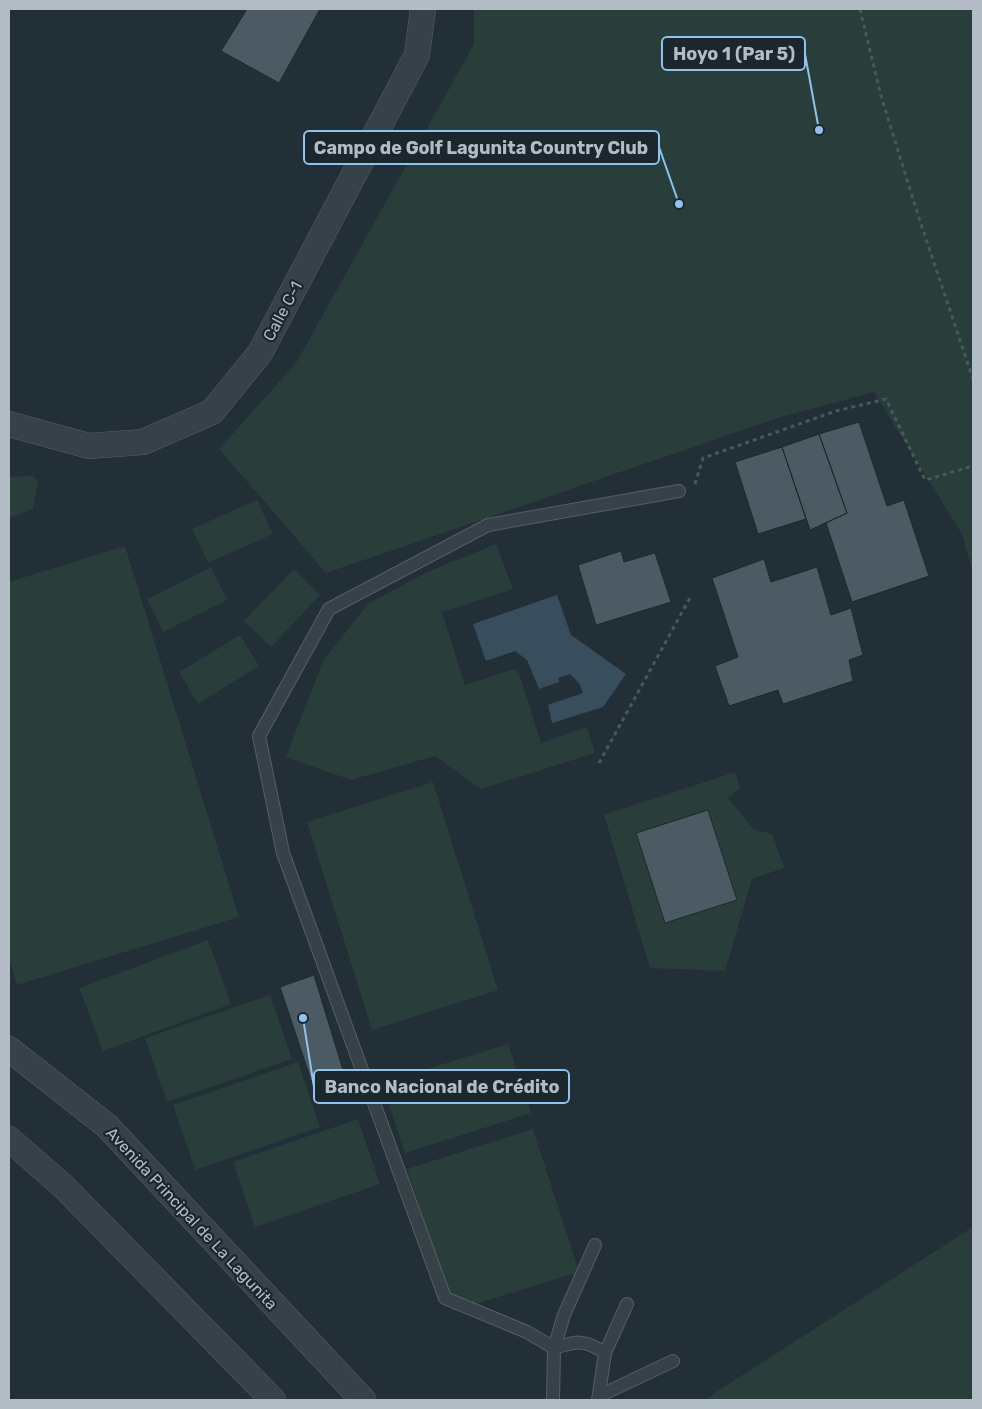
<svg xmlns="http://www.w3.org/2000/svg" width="982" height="1409" font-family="Rubik,sans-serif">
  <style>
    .green { fill: #293d3a }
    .water { fill: #384e5d }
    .building { fill: #4c5a63; stroke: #1e282f }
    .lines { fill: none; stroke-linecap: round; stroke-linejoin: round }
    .service-casing { stroke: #555f66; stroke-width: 14 }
    .minor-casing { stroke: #555f66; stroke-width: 26 }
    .path { stroke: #475a58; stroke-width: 3; stroke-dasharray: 4 4; stroke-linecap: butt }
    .service { stroke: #374148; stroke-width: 12 }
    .minor { stroke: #374148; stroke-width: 25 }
    .labels { text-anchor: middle; stroke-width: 4.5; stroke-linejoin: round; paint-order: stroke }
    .street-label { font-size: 16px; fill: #b2bcc4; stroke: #1c262d }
    .leader { fill: none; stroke: #8dc3ee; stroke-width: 2 }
    .callout-dot { fill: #8dc3ee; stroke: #1c262d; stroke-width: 2 }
    .callout { fill: #1c262d; stroke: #8dc3ee; stroke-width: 2 }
    .callout-label { font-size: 18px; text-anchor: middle; font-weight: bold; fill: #b2bcc4 }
  </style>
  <rect width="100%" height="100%" fill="#232f37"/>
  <!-- green -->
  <path class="green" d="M 474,9 L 973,9 L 973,572 L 962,534 L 874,392 L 781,417 L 326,573 L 219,449 L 296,363 L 474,44 Z
    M 33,476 L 38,482 L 33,509 L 9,518 L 9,477 Z
    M 257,500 L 273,534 L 208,563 L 192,529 Z
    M 496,544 L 513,589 L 442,612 L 465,685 L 514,669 L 519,673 L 541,743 L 587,727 L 595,753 L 481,789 L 435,756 L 351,780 L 286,757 L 323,661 L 368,604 L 427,572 Z
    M 125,546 L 239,917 L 17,985 L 9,958 L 9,582 Z
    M 211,567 L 227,600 L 163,632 L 147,599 Z
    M 294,569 L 320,595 L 271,647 L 244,621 Z
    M 240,635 L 259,666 L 198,704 L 179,672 Z
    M 735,772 L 740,788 L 728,798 L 753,829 L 772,834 L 784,868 L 752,879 L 725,971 L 650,968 L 604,815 Z
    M 433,782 L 498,990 L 372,1030 L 307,822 Z
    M 208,940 L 231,1004 L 103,1051 L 79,988 Z
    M 270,995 L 292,1059 L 167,1102 L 145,1038 Z
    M 508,1044 L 531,1113 L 405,1153 L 382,1083 Z
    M 298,1062 L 320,1127 L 195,1170 L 173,1105 Z
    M 358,1119 L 380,1184 L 255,1227 L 233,1162 Z
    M 533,1129 L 579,1272 L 453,1311 L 407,1169 Z
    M 973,1227 L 973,1400 L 706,1400 L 716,1392 Z"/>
  <!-- water -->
  <path class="water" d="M 557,595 L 571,635 L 626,674 L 603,707 L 552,723 L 548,705 L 583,693 L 579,683 L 570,674 L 558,678 L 559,682 L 539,689 L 527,660 L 515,651 L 486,661 L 473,624 Z"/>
  <!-- building -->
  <path class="building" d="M 247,9 L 320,9 L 279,83 L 221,51 Z
    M 859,422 L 887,506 L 904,500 L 929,576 L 852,602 L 826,523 L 847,513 L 819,434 Z
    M 819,434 L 847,513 L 810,530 L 782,447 Z
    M 782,447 L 806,519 L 758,534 L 735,462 Z
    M 621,551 L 624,562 L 655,553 L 671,602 L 596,625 L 578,565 Z
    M 764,559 L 771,582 L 817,567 L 831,615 L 851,608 L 863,655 L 849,660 L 853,681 L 783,704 L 778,690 L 729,706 L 715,666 L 738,657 L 712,578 Z
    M 708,810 L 737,900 L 665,923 L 636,833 Z
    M 314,975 L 350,1093 L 319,1104 L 280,987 Z"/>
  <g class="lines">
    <defs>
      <path id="service" d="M 605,1353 C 584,1339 577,1341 554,1348 L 527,1332 L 445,1298 L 283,853 L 259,736 L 329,609 L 488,525 L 679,491
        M 599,1396 L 673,1361
        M 553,1400 L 554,1348 L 564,1315 L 595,1245
        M 598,1400 L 605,1353 L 627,1304"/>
      <path id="minor" d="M 9,424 L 89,446 L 143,442 L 212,412 L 260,353 L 417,55 L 423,9
        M 9,1049 L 107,1126 L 363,1400
        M 9,1139 L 63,1186 L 273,1400"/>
    </defs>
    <!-- service casing -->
    <use href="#service" class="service-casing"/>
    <!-- minor casing -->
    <use href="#minor" class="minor-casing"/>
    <!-- path -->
    <path class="path" d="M 860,9 L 881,96 L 918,215 L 973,379
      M 695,484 L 703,458 L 836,411 L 886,399 L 925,480 L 973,466
      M 599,763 L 691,596"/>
    <!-- service -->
    <use href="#service" class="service"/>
    <!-- minor -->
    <use href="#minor" class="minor"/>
  </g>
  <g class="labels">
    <!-- street labels -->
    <g class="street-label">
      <text transform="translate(282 311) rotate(-62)" y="6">Calle C-1</text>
      <text transform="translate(192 1218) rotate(47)" y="6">Avenida Principal de La Lagunita</text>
    </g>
  </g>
  <!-- callouts -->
  <path class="leader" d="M819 130L805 54M679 204L659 147M303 1018L314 1087"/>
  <g class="callout-dot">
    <circle cx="819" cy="130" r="5"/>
    <circle cx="679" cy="204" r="5"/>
    <circle cx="303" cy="1018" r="5"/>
  </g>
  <g class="callout">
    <rect x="662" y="37" width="143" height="33" rx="5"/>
    <rect x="304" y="131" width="355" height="33" rx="5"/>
    <rect x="314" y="1070" width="255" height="33" rx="5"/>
  </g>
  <g class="callout-label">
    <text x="734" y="60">Hoyo 1 (Par 5)</text>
    <text x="481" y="154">Campo de Golf Lagunita Country Club</text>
    <text x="442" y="1093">Banco Nacional de Crédito</text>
  </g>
  <!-- border -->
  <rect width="982" height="1409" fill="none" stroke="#b2bcc4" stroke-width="20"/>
</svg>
